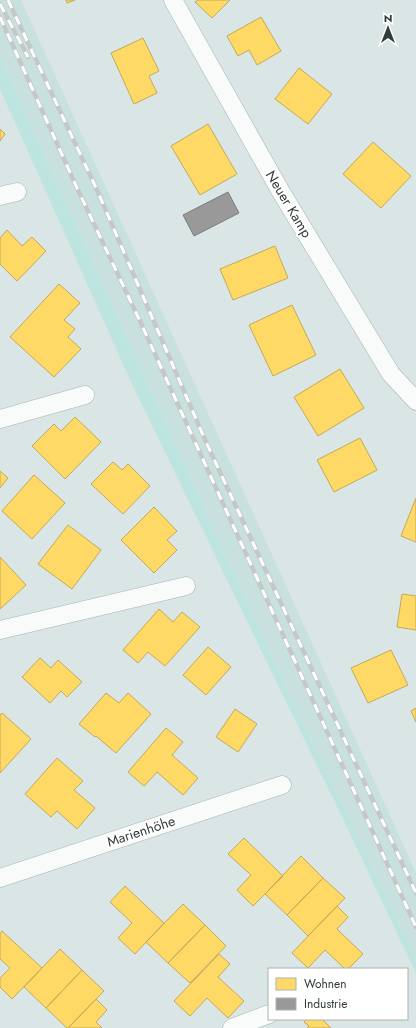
<svg xmlns="http://www.w3.org/2000/svg" width="416" height="1028" font-family="Jost,sans-serif">
  <style>
    .built { fill: #c8e1de }
    .green { fill: #bee4e0 }
    .homes { fill: #ffd966; stroke: #c2aa59 }
    .industry { fill: #999; stroke: #7a7d7c }
    .lines { fill: none; stroke-linecap: round; stroke-linejoin: round }
    .street-casing { stroke: #a7b1b0; stroke-width: 19 }
    .street { stroke: #f9fbfb; stroke-width: 18 }
    .rail-casing { stroke: #c5c8c8; stroke-width: 4.5 }
    .rail { stroke: #fff; stroke-width: 3; stroke-dasharray: 9; stroke-linecap: butt }
    .labels { text-anchor: middle; stroke-width: 4; stroke-linejoin: round; paint-order: stroke }
    .street-label { font-size: 14px; fill: #323b3a; stroke: #fff }
  </style>
  <rect width="100%" height="100%" fill="#d9e6e5"/>
  <!-- built -->
  <path class="built" d="M 0,0 L 21,0 L 416,873 L 416,959 L 282,679 L 0,56 Z"/>
  <!-- green -->
  <path class="green" d="M 0,56 L 282,679 L 416,959 L 416,973 L 343,819 L 131,382 L 0,89 Z"/>
  <!-- homes -->
  <path class="homes" d="M 66,0 L 75,0 L 67,3 Z
    M 198,0 L 230,0 L 212,18 L 195,2 Z
    M 261,17 L 281,51 L 257,65 L 249,50 L 238,56 L 227,36 Z
    M 143,38 L 159,71 L 149,76 L 157,93 L 134,104 L 111,53 Z
    M 299,68 L 332,94 L 308,124 L 275,99 Z
    M 208,124 L 237,174 L 200,195 L 171,146 Z
    M 0,129 L 5,134 L 0,141 Z
    M 373,142 L 411,176 L 381,208 L 343,174 Z
    M 7,230 L 22,246 L 32,237 L 46,251 L 17,281 L 0,264 L 0,238 Z
    M 275,246 L 288,278 L 233,300 L 220,269 Z
    M 59,284 L 80,303 L 64,320 L 75,329 L 68,337 L 81,349 L 54,377 L 10,337 Z
    M 292,305 L 316,355 L 273,376 L 249,325 Z
    M 340,369 L 364,408 L 318,436 L 294,397 Z
    M 75,417 L 101,442 L 65,479 L 32,446 L 54,424 L 61,431 Z
    M 360,438 L 377,470 L 334,492 L 317,460 Z
    M 113,462 L 122,470 L 128,464 L 150,486 L 123,514 L 91,484 Z
    M 0,471 L 8,478 L 0,488 Z
    M 34,475 L 65,503 L 32,539 L 2,511 Z
    M 416,498 L 416,542 L 401,536 Z
    M 154,507 L 177,531 L 167,540 L 177,550 L 154,573 L 121,540 Z
    M 68,525 L 101,550 L 72,589 L 38,564 Z
    M 0,557 L 26,585 L 0,609 Z
    M 402,594 L 416,596 L 416,630 L 397,627 Z
    M 159,609 L 173,622 L 182,612 L 200,627 L 165,666 L 148,652 L 138,663 L 123,650 Z
    M 208,647 L 231,667 L 206,695 L 183,675 Z
    M 391,650 L 408,685 L 368,703 L 351,668 Z
    M 40,658 L 51,668 L 58,660 L 82,682 L 67,697 L 61,691 L 50,703 L 22,677 Z
    M 106,693 L 119,703 L 128,693 L 151,714 L 116,753 L 96,736 L 95,737 L 79,724 Z
    M 416,708 L 416,722 L 411,711 Z
    M 235,709 L 257,724 L 238,752 L 216,737 Z
    M 2,713 L 31,739 L 0,773 L 0,715 Z
    M 166,728 L 183,742 L 172,755 L 198,778 L 183,795 L 157,772 L 144,786 L 128,772 Z
    M 57,758 L 83,781 L 74,790 L 95,808 L 77,829 L 57,811 L 51,817 L 25,794 Z
    M 244,838 L 283,876 L 253,906 L 237,890 L 251,875 L 228,854 Z
    M 301,856 L 323,878 L 287,915 L 265,894 Z
    M 323,878 L 345,898 L 308,936 L 287,915 Z
    M 125,886 L 164,923 L 135,954 L 118,938 L 132,923 L 110,902 Z
    M 183,904 L 205,925 L 168,963 L 146,942 Z
    M 337,906 L 348,917 L 337,929 L 363,954 L 348,969 L 345,969 L 325,950 L 308,968 L 292,953 Z
    M 205,925 L 226,946 L 190,983 L 168,963 Z
    M 2,931 L 42,968 L 12,999 L 0,987 L 0,978 L 10,968 L 0,959 L 0,934 Z
    M 60,949 L 82,970 L 46,1008 L 24,987 Z
    M 219,954 L 230,964 L 218,977 L 244,1001 L 228,1018 L 207,998 L 190,1016 L 174,1001 Z
    M 82,970 L 104,991 L 68,1028 L 67,1028 L 46,1008 Z
    M 96,999 L 107,1010 L 96,1022 L 102,1028 L 68,1028 Z
    M 307,1019 L 322,1019 L 331,1028 L 307,1028 L 309,1026 L 304,1022 Z"/>
  <!-- industry -->
  <path class="industry" d="M 228,192 L 239,213 L 194,236 L 183,215 Z"/>
  <g class="lines">
    <defs>
      <path id="street" d="M 173,0 L 281,192 L 391,374 L 416,401
        M 0,196 L 17,192
        M 0,419 L 85,395
        M 0,630 L 186,586
        M 0,878 L 282,785
        M 232,1028 L 269,1014"/>
    </defs>
    <!-- street casing -->
    <use href="#street" class="street-casing"/>
    <!-- street -->
    <use href="#street" class="street"/>
    <defs>
      <path id="rail" d="M 8,0 L 97,190 L 206,442 L 416,893
        M 0,4 L 28,57
        M 0,17 L 77,188 L 139,319 L 416,927"/>
    </defs>
    <!-- rail casing -->
    <use href="#rail" class="rail-casing"/>
    <!-- rail -->
    <use href="#rail" class="rail"/>
  </g>
  <g class="labels">
    <!-- street labels -->
    <g class="street-label">
      <text transform="translate(289 204) rotate(59)" y="5">Neuer Kamp</text>
      <text transform="translate(141 831) rotate(-18)" y="5">Marienhöhe</text>
    </g>
  </g>
  <!-- legend -->
  <rect x="268" y="968" width="140" height="52" fill="#ffffff" stroke="#adb1b0"/>
  <rect x="276" y="978" width="20" height="12" fill="#ffd966" stroke="#adb1b0"/>
  <text x="304" y="988" font-size="12" fill="#323b3a">Wohnen</text>
  <rect x="276" y="998" width="20" height="12" fill="#999999" stroke="#adb1b0"/>
  <text x="304" y="1008" font-size="12" fill="#323b3a">Industrie</text>
  <!-- north arrow -->
  <g transform="translate(388 28)" stroke="#ffffff" stroke-width="3" paint-order="stroke">
  <path d="M0-3L7 15L0 10L-7 15Z" fill="#323b3a"/>
  <text y="-6" font-size="11" font-weight="bold" text-anchor="middle" fill="#323b3a">N</text>
  </g>
</svg>
